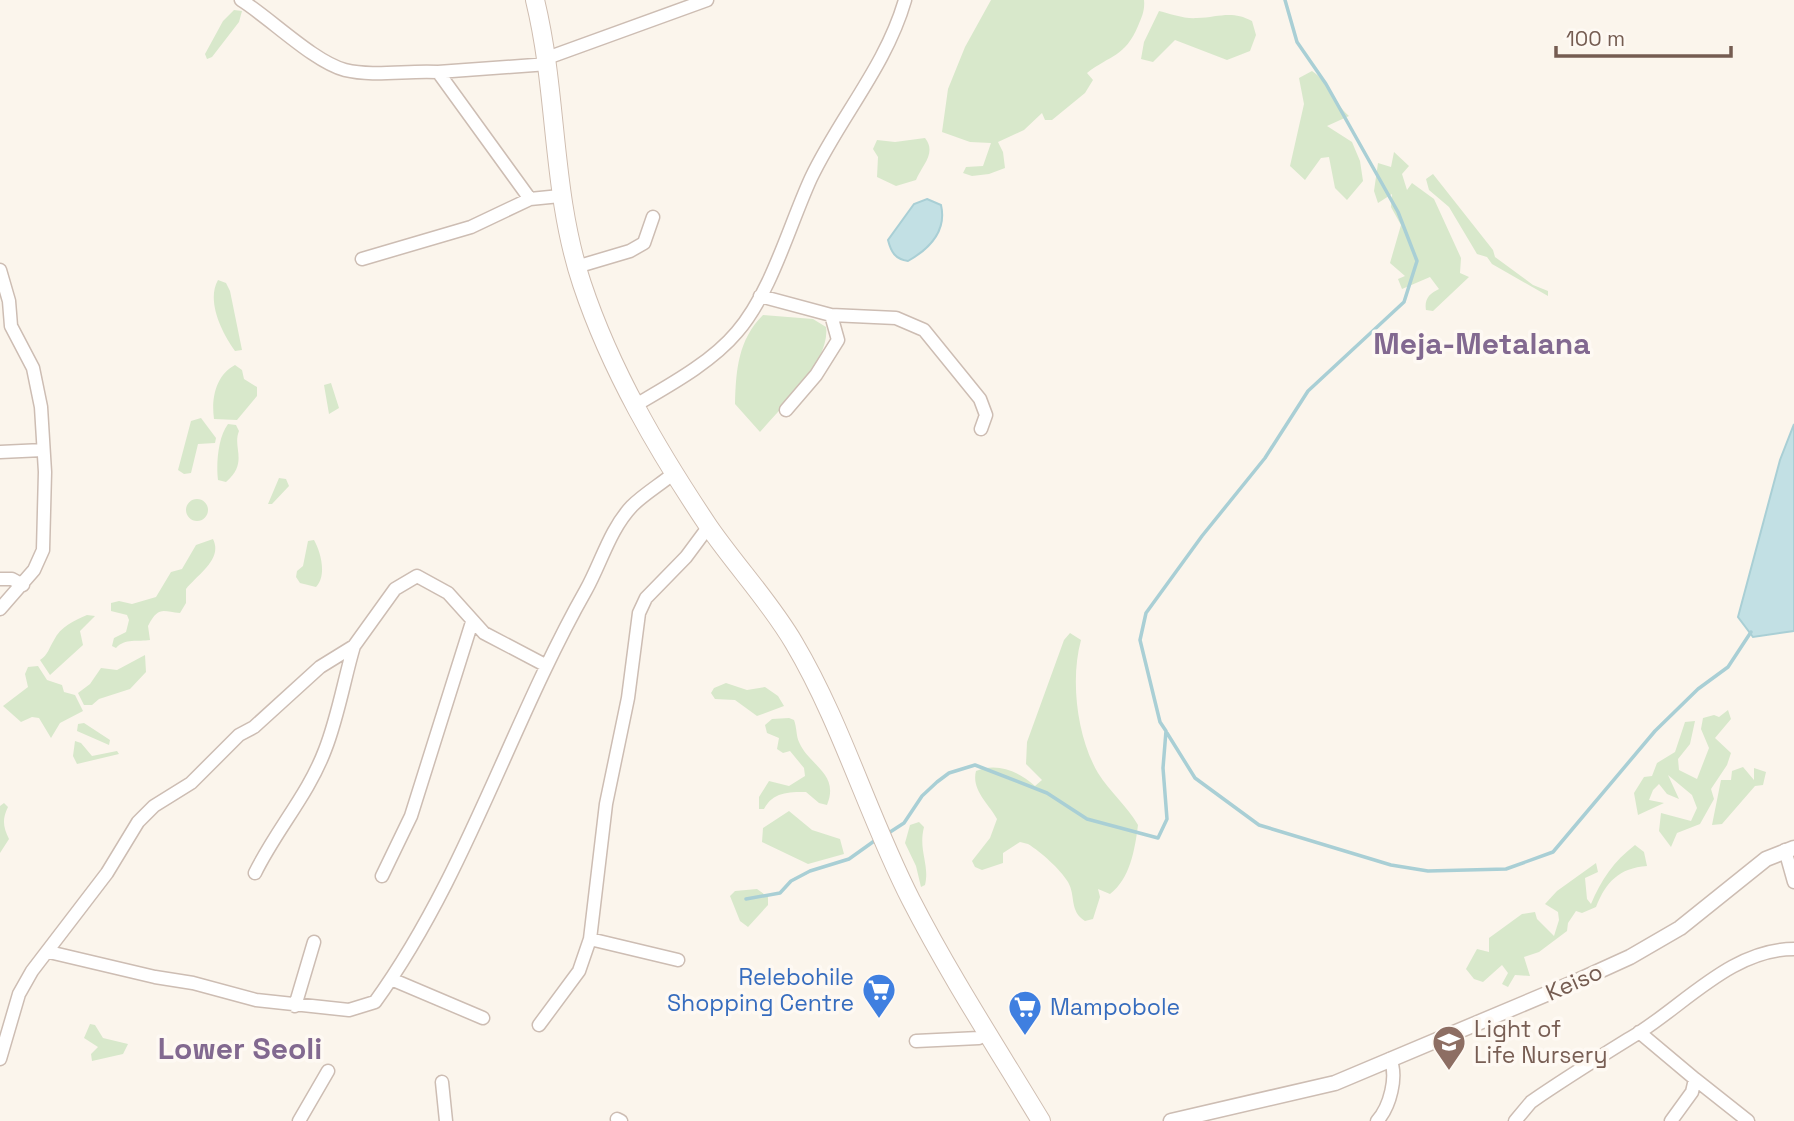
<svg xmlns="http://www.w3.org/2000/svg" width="1794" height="1121" font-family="'Space Grotesk',sans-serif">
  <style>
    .green { fill: #d8e8cb }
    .water { fill: #c2e0e4; stroke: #a9cfd5; stroke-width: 2 }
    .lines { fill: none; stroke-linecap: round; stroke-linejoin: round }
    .stream { stroke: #a9cfd5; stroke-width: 3.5 }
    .minor-casing { stroke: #cdbdb3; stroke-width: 15 }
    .tertiary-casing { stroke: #cdbdb3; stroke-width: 17 }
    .secondary-casing { stroke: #cfbdb0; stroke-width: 20 }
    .minor { stroke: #fff; stroke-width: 12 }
    .tertiary { stroke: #fff; stroke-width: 14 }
    .secondary { stroke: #fff; stroke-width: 18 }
    .labels { text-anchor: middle; stroke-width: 7; stroke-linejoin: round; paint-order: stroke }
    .shop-label { font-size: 23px; fill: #366cbe; stroke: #fef9f3; text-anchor: end }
    .street-label { font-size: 23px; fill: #755c51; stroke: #fef9f3 }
    .education-label { font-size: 23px; fill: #785e54; stroke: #fef9f3; text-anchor: start }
    .district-label { font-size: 30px; font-weight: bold; fill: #826990; stroke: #fef9f3 }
  </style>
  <rect width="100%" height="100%" fill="#fbf5ec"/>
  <!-- green -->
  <path class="green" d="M 991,0 L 1144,0 C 1145,10 1142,17 1138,26 C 1125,57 1110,55 1087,73 L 1093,80 L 1085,93 L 1052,120 L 1045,120 L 1042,113 L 1024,130 L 998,142 L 1003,152 L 1005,168 L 989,174 L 972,176 L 963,173 L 966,167 L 983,166 L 991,143 L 970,142 L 942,132 L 948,89 L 965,47 Z
    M 234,10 L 242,11 L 239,22 L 212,57 L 207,59 L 205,54 L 223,21 Z
    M 1159,11 C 1171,14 1184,19 1197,18 C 1219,17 1232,10 1252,21 L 1256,35 L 1250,51 L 1227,60 L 1175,40 L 1153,62 L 1141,59 L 1144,42 Z
    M 1312,71 C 1329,82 1333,102 1349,116 L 1327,126 L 1352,142 L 1360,161 L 1363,181 L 1347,200 L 1335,188 L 1329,157 L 1321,158 L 1305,180 L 1290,166 L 1304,104 L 1299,78 Z
    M 925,138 C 937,153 922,165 916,180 L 896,186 L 877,177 L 878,157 L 873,149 L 877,140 L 895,142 Z
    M 1394,152 L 1409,166 L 1402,174 L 1407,190 L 1412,183 L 1434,199 L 1461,258 L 1460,273 L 1469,277 L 1433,311 L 1426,310 C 1424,299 1430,293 1439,289 L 1430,277 L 1402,289 L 1398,279 L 1405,276 L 1390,263 L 1401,225 L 1391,207 L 1392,194 L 1378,203 L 1374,191 L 1378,163 L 1391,167 Z
    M 1433,174 L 1493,250 L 1495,257 L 1533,285 L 1548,291 L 1548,296 L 1492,264 L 1487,257 L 1477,254 L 1449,207 L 1429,190 L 1426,179 Z
    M 218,280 L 226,283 L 230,291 L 242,350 L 235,351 C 222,333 206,301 218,280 Z
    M 763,315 L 813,319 L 826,327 C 831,360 782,407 760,432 L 735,404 C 736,370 738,340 763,315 Z
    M 235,365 L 242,370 L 244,379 L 257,387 L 257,396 L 237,420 L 214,419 C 211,398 216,375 235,365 Z
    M 331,383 L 339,408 L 329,414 L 324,385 Z
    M 201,418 L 216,438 L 215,443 L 198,444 L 191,473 L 184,474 L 178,470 L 191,421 Z
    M 228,424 L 236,425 L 239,431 C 232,448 249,462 226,482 L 218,480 C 216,464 218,437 228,424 Z
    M 279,478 L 286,479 L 289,486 L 272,504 L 268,504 Z
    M186 510a11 11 0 1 1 22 0a11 11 0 1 1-22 0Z
    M 213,539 C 223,559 198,574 186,589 L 186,603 L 180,613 C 163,612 159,605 148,626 L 150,640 C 138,642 125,638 116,648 L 112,646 L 114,638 L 126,632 L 129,620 L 127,615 L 111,611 L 111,603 L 119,601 L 132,604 L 156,597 L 171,572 L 182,569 L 196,545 Z
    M 314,540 C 321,552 327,576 316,587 L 300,583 L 296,577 L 297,571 L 303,566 L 308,541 Z
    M 87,615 L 95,616 L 80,631 L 83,645 L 50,675 L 40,660 C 48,655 49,648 54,640 C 60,627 75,620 87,615 Z
    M 1070,633 L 1081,640 C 1070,680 1077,737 1098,773 C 1110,792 1127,806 1138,825 C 1135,849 1130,879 1110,894 L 1098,889 L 1100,897 L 1093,919 L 1085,921 C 1069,911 1076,896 1068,882 C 1060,869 1041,852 1028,844 L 1020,842 L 1003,853 L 1003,863 L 982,870 L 975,867 L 972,861 L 990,838 L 997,819 C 989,804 971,790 976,771 C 997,762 1018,771 1035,786 L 1042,780 L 1026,764 L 1027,742 L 1064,640 Z
    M 145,655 L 146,672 L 130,689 L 99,699 L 92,705 L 84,705 L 78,693 L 90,684 L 101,668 L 117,670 Z
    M 38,666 L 47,680 L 62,685 L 64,692 L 75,695 L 83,711 L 60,723 L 51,738 L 39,718 L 32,717 L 21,722 L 3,706 L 28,687 L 25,674 L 28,667 Z
    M 726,683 L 747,690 L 765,687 L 778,696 L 784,706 L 757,716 L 735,700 L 715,699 L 711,693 L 714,688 Z
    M 1728,710 L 1731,719 L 1715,738 L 1731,753 L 1727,765 L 1711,789 L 1714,799 L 1700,824 L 1677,833 L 1671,847 L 1659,831 L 1661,813 L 1691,821 L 1697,808 L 1692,795 L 1668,775 L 1679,799 L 1667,794 L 1659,784 L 1653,790 L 1649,800 L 1664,803 L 1638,815 L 1634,793 L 1644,777 L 1652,776 L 1657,763 L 1675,752 L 1685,722 L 1695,721 L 1690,744 L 1678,759 L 1679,770 L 1697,779 L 1709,748 L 1701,729 L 1703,718 L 1714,715 L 1719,717 Z
    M 789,718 L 794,720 C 797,728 796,736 799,742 C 809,766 840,773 827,805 L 819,803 L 806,792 C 788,792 773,792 764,809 L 759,809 L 759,797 L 769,781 L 789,786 L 805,776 L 804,768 L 790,751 L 783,753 L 777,749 L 779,738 L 767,733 L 765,725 L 772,719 Z
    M 84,723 L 110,740 L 109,745 L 77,731 L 78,724 Z
    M 75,741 L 81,743 L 92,756 L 117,751 L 119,754 L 77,764 L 73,756 Z
    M 1743,767 L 1754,780 L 1754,768 L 1766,772 L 1763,785 L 1755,786 L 1722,824 L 1712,825 L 1721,780 L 1731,780 L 1732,771 Z
    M 4,803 L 8,807 C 2,819 3,827 9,839 L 0,853 L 0,806 Z
    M 789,811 L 812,830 L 840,839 L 844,854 L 808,864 L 762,842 L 763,828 Z
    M 919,822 L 924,827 C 918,851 930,864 925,885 L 921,887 L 916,866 L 905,843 L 910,825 Z
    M 1635,845 L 1644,852 L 1647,866 C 1619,868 1606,882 1596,907 L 1582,913 L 1576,911 L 1568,923 L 1567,931 L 1539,952 L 1524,957 L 1530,976 L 1515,975 L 1508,987 L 1502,984 L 1508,973 L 1502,965 L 1483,982 L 1474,979 L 1466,969 L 1477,949 L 1489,952 L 1489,938 L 1522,914 L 1535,912 L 1537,919 L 1554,936 L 1559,920 L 1558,912 L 1545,904 L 1557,891 L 1596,863 L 1598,872 L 1585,878 L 1587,899 L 1591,904 C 1601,880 1614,861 1635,845 Z
    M 757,889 L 768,897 L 768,905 L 748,927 L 740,921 L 730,896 L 735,891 Z
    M 90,1024 L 95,1025 L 103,1038 L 128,1044 L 123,1054 L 92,1061 L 91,1054 L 98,1047 L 84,1038 Z"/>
  <!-- water -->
  <path class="water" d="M 927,199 L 941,205 C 947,231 929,249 908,261 C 895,259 891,252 888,240 L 914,204 Z
    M 1794,424 L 1794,631 L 1753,637 L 1738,617 L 1780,460 Z"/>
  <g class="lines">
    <!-- stream -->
    <path class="stream" d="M 1167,733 L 1195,778 L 1259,825 L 1391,865 L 1428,871 L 1506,869 L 1553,852 L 1655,731 L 1698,689 L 1728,667 L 1751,632
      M 887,834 L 904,823 L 922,796 L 937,782 L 949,773 L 975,765 L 1047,793 L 1087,819 L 1158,838 L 1167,819 L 1163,768 L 1166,731 L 1160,722 L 1140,640 L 1146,613 L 1202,536 L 1265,458 L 1308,391 L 1404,302 L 1417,261 L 1398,212 L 1326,84 L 1297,42 L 1285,0
      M 746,899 L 780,893 L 791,881 L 810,871 L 849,859 L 877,839"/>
    <defs>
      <path id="minor" d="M 241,0 C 270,18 314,62 345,70 C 374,77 408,70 438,72 L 530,199 L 560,196
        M 547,58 L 707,0
        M 438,72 L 548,64
        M 362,259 L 471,227 L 530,199
        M 576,267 L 630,251 L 644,243 L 653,217
        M 0,270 L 9,301 L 11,326 L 33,368 L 41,407 L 45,472 L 43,550 L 34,570 L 0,609
        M 760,296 L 831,315 L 896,318 L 924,330 L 980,399 L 986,415 L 981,429
        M 634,406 C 668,386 711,363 737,332 C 771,293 789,226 811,178 C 840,117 886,66 905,0
        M 786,410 L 816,375 L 838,340 L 831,315
        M 0,452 L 43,450
        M 0,579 L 12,579 L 23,585
        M 1785,850 L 1794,882
        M 255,873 C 276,830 308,795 325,750 C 338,717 344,680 354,646
        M 382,876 L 411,816 L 472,622
        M 590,939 L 678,960
        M 49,952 L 155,977 L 193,983 L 256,1000 L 349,1010 L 375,1002 C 466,876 510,724 586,590 C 601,563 610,529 632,506 C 644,494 661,484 674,473
        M 391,979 L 483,1018
        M 295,1006 L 314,942
        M 539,1025 L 579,971 L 590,939 L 606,804 L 628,698 L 639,613 L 646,598 L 686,557 L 709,526
        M 1639,1032 L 1695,1079 L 1692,1092 L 1671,1121
        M 916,1041 L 979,1038 L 989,1033
        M 0,1059 L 19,994 L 32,971 L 107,873 L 138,822 L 154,806 L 191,783 L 239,735 L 254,727 L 320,667 L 354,646 L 395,589 L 417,576 L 448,593 L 484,633 L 545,665
        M 1695,1079 L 1748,1121
        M 442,1082 L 446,1121
        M 617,1119 L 621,1121
        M 299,1121 L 328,1071
        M 1377,1121 C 1390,1107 1398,1076 1390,1059
        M 1515,1121 L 1531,1102 C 1567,1077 1603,1055 1640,1032 C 1688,1001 1734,949 1794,949"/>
      <path id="tertiary" d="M 1171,1121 L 1335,1083 L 1575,982 L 1630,957 L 1680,928 L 1766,859 L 1794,848"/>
      <path id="secondary" d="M 535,0 C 558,94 551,191 582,284 C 611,371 658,451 709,527 C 736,566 770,602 794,643 C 842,724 868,816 911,900 C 950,976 997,1048 1041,1121"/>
    </defs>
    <!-- minor casing -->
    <use href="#minor" class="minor-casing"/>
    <!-- tertiary casing -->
    <use href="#tertiary" class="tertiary-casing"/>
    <!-- secondary casing -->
    <use href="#secondary" class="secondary-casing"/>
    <!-- minor -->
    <use href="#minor" class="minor"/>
    <!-- tertiary -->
    <use href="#tertiary" class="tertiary"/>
    <!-- secondary -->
    <use href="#secondary" class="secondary"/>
  </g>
  <!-- icons -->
  <defs>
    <symbol id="supermarket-pin" viewBox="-11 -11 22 30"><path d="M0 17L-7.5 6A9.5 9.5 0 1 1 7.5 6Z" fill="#3f7fe0" stroke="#fef9f3"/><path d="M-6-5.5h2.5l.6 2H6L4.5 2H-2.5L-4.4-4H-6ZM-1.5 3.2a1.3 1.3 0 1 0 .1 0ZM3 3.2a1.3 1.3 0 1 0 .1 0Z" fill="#fff"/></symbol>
    <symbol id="school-pin" viewBox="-11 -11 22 30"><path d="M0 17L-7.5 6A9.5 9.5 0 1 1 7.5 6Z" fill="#8d6e63" stroke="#fef9f3"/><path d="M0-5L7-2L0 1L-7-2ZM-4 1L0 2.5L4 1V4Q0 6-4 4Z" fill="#fff"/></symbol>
  </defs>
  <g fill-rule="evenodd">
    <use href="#supermarket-pin" x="860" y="971" width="38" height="52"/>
    <use href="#supermarket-pin" x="1006" y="988" width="38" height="52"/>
    <use href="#school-pin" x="1430" y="1023" width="38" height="52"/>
  </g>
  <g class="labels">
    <!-- shop labels -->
    <g class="shop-label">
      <text x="854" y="985">Relebohile<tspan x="854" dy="26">Shopping Centre</tspan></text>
      <text x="1050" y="1015" text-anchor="start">Mampobole</text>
    </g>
    <!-- street labels -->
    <g class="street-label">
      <text transform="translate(1574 982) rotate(-24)" y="8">Keiso</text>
    </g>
    <!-- education labels -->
    <g class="education-label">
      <text x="1474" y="1037">Light of<tspan x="1474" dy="26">Life Nursery</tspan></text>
    </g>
    <!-- district labels -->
    <g class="district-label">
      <text x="1482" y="354">Meja-Metalana</text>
      <text x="240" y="1059">Lower Seoli</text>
    </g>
  </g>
  <!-- scale -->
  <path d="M1556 46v10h175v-10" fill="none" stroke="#755c51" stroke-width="3.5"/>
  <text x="1566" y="46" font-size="21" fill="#755c51" stroke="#fef9f3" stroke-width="5" paint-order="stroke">100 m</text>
</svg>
